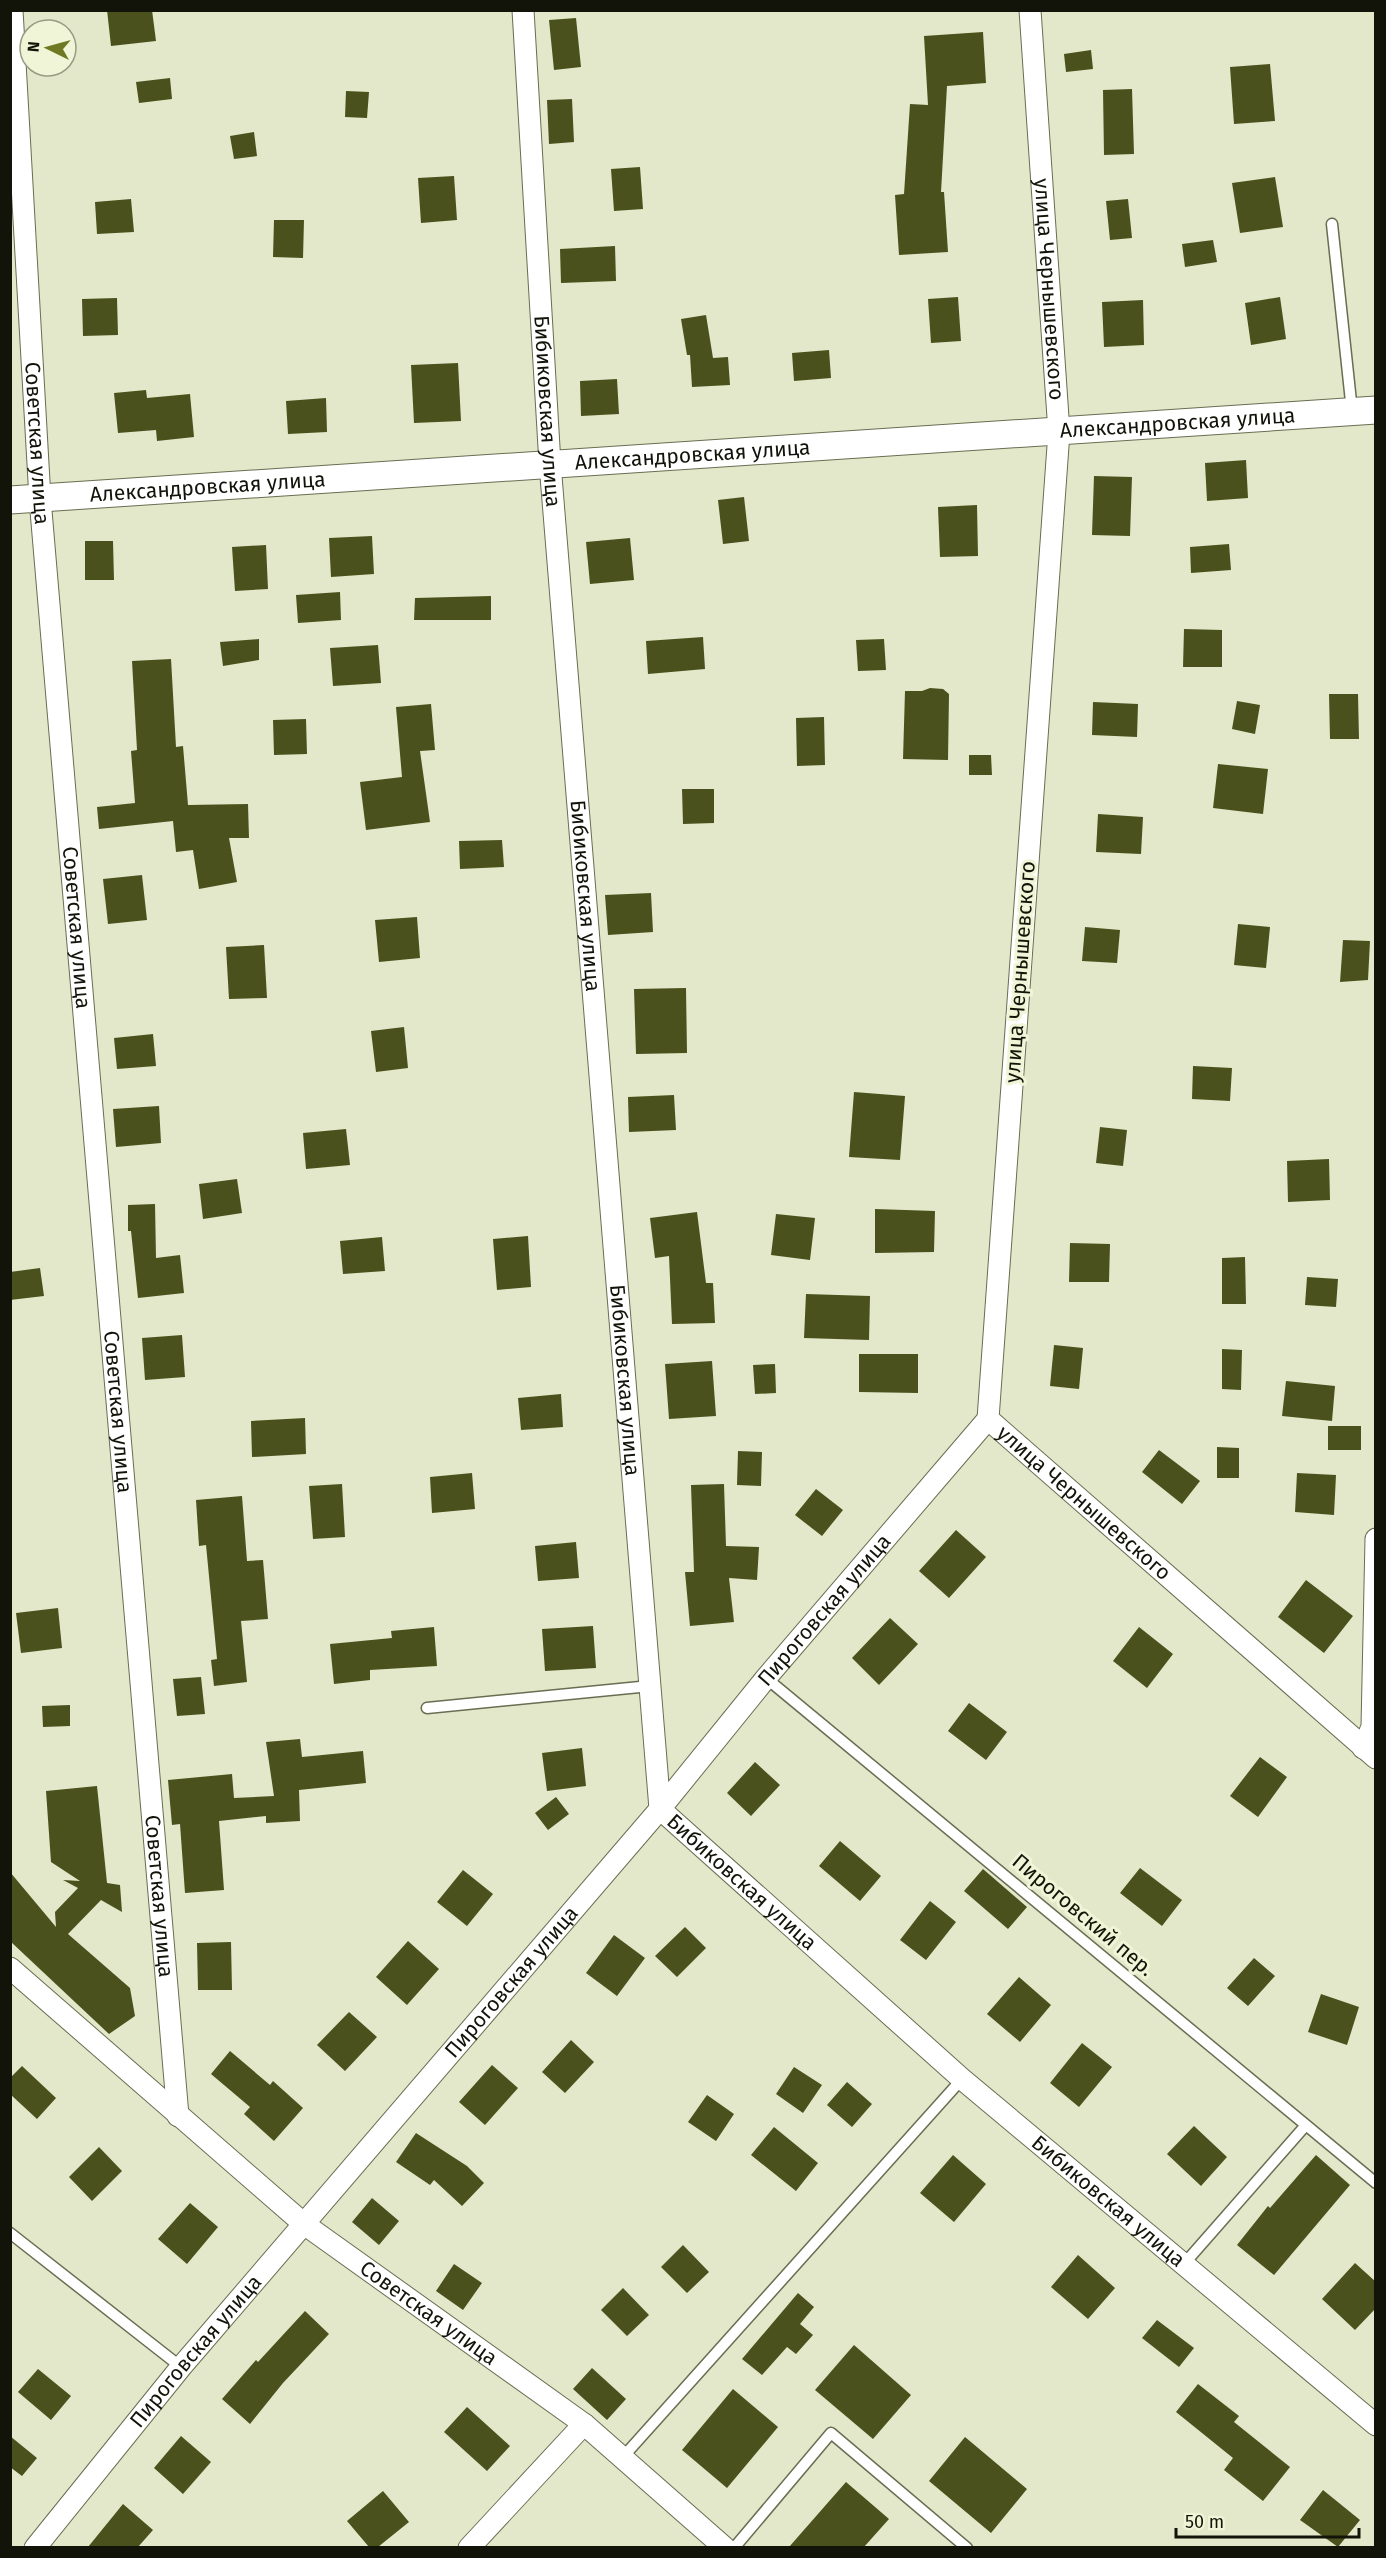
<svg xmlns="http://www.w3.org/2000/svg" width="1386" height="2558" font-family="'Fira Sans',sans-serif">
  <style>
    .building { fill: #4b511c }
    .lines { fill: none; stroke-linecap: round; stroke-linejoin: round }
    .service-casing { stroke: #696d52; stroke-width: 13 }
    .minor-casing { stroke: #696d52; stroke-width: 23 }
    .tertiary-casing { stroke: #696d52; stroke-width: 29 }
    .service { stroke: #fff; stroke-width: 10 }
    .minor { stroke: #fff; stroke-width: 21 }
    .tertiary { stroke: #fff; stroke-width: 27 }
    .labels { text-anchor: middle; stroke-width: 6; stroke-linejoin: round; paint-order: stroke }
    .street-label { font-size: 21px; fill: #121409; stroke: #eff5d6 }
  </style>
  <rect width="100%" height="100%" fill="#e2e8c9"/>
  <!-- building -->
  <path class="building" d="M 107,10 L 152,10 L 156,41 L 111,46 Z
    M 576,18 L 581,67 L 554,70 L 549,20 Z
    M 983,32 L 986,83 L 947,86 L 941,192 L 944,192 L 948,252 L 899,255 L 895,195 L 904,194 L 910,104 L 928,105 L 924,36 Z
    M 1091,50 L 1093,69 L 1066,72 L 1064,54 Z
    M 1270,64 L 1275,121 L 1234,124 L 1230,67 Z
    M 170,78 L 172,99 L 139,103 L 136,82 Z
    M 1132,89 L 1134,154 L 1104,155 L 1103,90 Z
    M 346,91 L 369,92 L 367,118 L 345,117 Z
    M 572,99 L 574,142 L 549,144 L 547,100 Z
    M 254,132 L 257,156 L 234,159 L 230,136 Z
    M 640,167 L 643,209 L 614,211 L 611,169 Z
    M 454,176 L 457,220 L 421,223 L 418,178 Z
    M 1275,177 L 1283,227 L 1240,233 L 1232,183 Z
    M 131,199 L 134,232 L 97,234 L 95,202 Z
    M 1128,199 L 1132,238 L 1110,240 L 1106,201 Z
    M 274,220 L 304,220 L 303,258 L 273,257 Z
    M 1213,240 L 1217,262 L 1185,267 L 1182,244 Z
    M 615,246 L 616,281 L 561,283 L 560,249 Z
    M 958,297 L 961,341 L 931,343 L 928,299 Z
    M 1280,297 L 1286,339 L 1251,345 L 1245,303 Z
    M 117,298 L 118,335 L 83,336 L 82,299 Z
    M 1143,300 L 1144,345 L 1104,347 L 1102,302 Z
    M 706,315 L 713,358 L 728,357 L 730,385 L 692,387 L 690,355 L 687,355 L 681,319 Z
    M 829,350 L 831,378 L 794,381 L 792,353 Z
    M 458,363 L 461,421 L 414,423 L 411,365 Z
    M 617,379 L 619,414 L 581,416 L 580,381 Z
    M 146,390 L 147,398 L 190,394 L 194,437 L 157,441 L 156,430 L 118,433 L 114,393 Z
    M 326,398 L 327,432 L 288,434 L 286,401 Z
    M 1246,460 L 1248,498 L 1207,501 L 1205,463 Z
    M 1094,476 L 1132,477 L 1130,536 L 1092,535 Z
    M 744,497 L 749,541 L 723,544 L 718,500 Z
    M 977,505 L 978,556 L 940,557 L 938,507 Z
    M 372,536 L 374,574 L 331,577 L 329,538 Z
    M 630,538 L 634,580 L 590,584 L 586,542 Z
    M 85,541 L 113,541 L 114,580 L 85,580 Z
    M 1229,544 L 1231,570 L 1191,573 L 1190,547 Z
    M 266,545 L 268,589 L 235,591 L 232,547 Z
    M 340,592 L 341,620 L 298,623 L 296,595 Z
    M 491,596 L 491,620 L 414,620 L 415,598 Z
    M 1184,629 L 1222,630 L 1222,667 L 1183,667 Z
    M 703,637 L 705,669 L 648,674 L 646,641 Z
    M 259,639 L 259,660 L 223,666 L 220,642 Z
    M 884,639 L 886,670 L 858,671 L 856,640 Z
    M 378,645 L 381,683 L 333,686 L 330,648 Z
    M 171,659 L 176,747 L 183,746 L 188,805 L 248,804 L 249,838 L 229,838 L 237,882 L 199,889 L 193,850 L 176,852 L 173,821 L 99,829 L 97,807 L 135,803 L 131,751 L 137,750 L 132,661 Z
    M 930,688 L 943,689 L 949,694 L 948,760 L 903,759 L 905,691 L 922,691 Z
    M 1329,694 L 1358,694 L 1359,739 L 1330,739 Z
    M 1237,701 L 1260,705 L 1255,734 L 1232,729 Z
    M 1093,702 L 1138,704 L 1137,737 L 1092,735 Z
    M 431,704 L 435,750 L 420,751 L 430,822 L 366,830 L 360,782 L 402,777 L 396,707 Z
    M 824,717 L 825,765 L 797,766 L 796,718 Z
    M 306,719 L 307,754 L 274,755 L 273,720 Z
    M 969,755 L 991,755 L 992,775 L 969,775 Z
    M 1218,764 L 1268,769 L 1263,814 L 1213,808 Z
    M 682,789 L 714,789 L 714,823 L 683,824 Z
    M 1098,814 L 1143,817 L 1141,854 L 1096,852 Z
    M 502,840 L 504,867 L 460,869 L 459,841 Z
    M 142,875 L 147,920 L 108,924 L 103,879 Z
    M 651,893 L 653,932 L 608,935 L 605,895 Z
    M 417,917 L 420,958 L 379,962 L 375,920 Z
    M 1238,924 L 1270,927 L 1266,968 L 1234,965 Z
    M 1085,927 L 1120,930 L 1117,963 L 1082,961 Z
    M 1343,940 L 1370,941 L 1368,980 L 1340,982 Z
    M 264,945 L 267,998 L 229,999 L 226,947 Z
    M 686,988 L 687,1053 L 636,1054 L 634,989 Z
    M 404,1027 L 408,1068 L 376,1072 L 371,1031 Z
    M 153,1034 L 156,1066 L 117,1069 L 114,1038 Z
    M 1193,1066 L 1232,1068 L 1230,1101 L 1192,1099 Z
    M 854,1092 L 905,1096 L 900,1160 L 849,1157 Z
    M 674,1095 L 676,1130 L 629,1132 L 628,1097 Z
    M 159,1106 L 161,1143 L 116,1147 L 113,1109 Z
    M 1100,1127 L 1127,1130 L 1123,1166 L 1096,1163 Z
    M 346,1129 L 350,1165 L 306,1169 L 303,1133 Z
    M 1329,1159 L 1330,1200 L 1288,1202 L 1287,1161 Z
    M 237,1179 L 242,1213 L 203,1219 L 199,1184 Z
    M 155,1204 L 156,1258 L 180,1255 L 184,1293 L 138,1298 L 131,1231 L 128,1231 L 128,1205 Z
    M 875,1209 L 935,1211 L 934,1252 L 875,1253 Z
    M 697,1212 L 706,1283 L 713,1283 L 715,1323 L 672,1324 L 669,1256 L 655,1258 L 650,1218 Z
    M 776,1214 L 815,1218 L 810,1260 L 771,1255 Z
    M 528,1236 L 531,1287 L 497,1290 L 493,1239 Z
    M 382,1237 L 385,1271 L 343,1274 L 340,1241 Z
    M 1070,1243 L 1110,1244 L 1109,1282 L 1069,1282 Z
    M 1245,1257 L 1246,1304 L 1222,1304 L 1222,1258 Z
    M 40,1268 L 44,1296 L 10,1300 L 10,1272 Z
    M 1307,1277 L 1338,1279 L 1336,1307 L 1305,1305 Z
    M 806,1294 L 870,1296 L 869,1340 L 804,1338 Z
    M 182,1335 L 185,1377 L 145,1380 L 142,1338 Z
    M 1054,1345 L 1083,1348 L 1079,1389 L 1050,1386 Z
    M 1222,1349 L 1242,1350 L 1241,1390 L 1222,1389 Z
    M 859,1354 L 918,1354 L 918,1393 L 859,1392 Z
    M 712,1361 L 716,1416 L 669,1419 L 665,1364 Z
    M 775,1364 L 776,1393 L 755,1394 L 753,1365 Z
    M 1286,1381 L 1335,1386 L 1332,1421 L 1282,1416 Z
    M 561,1394 L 563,1427 L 521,1430 L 518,1398 Z
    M 305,1418 L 306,1454 L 252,1457 L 251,1421 Z
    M 1328,1426 L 1361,1426 L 1361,1450 L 1328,1450 Z
    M 1217,1447 L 1239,1448 L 1239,1478 L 1217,1478 Z
    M 1159,1450 L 1200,1481 L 1182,1504 L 1142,1472 Z
    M 738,1451 L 762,1452 L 761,1486 L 737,1485 Z
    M 472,1473 L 475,1509 L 432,1513 L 430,1477 Z
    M 1297,1473 L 1336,1475 L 1334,1515 L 1295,1512 Z
    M 342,1484 L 345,1537 L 313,1539 L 309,1486 Z
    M 724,1484 L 726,1546 L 759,1547 L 757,1580 L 729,1578 L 734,1622 L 690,1626 L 685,1572 L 694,1572 L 691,1485 Z
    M 816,1489 L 843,1510 L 822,1536 L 795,1515 Z
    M 242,1496 L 247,1561 L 263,1560 L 268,1619 L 241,1621 L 247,1682 L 214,1686 L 211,1660 L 217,1659 L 206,1545 L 199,1546 L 196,1500 Z
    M 956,1530 L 986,1557 L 949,1598 L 919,1571 Z
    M 576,1542 L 579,1578 L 538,1581 L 535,1546 Z
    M 1306,1580 L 1353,1616 L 1324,1653 L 1278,1617 Z
    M 58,1608 L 62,1648 L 21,1653 L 16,1613 Z
    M 890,1618 L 918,1644 L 879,1685 L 852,1658 Z
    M 593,1626 L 596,1668 L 545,1671 L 542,1629 Z
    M 434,1627 L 437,1666 L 370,1670 L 370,1680 L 334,1684 L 330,1644 L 392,1638 L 391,1631 Z
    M 1139,1627 L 1173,1654 L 1147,1688 L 1113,1661 Z
    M 201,1677 L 205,1714 L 177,1716 L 173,1679 Z
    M 969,1703 L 1007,1732 L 986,1760 L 948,1731 Z
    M 70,1705 L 70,1726 L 43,1727 L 42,1706 Z
    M 300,1739 L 302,1757 L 363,1751 L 366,1783 L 299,1790 L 300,1821 L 266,1823 L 266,1816 L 219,1821 L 224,1890 L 185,1893 L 180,1824 L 172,1825 L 168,1780 L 232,1774 L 234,1798 L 274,1796 L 266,1742 Z
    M 582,1748 L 586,1786 L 547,1791 L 542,1753 Z
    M 1260,1757 L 1287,1777 L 1258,1817 L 1230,1796 Z
    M 755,1762 L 780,1785 L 751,1816 L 727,1793 Z
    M 97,1786 L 107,1883 L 120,1885 L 122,1912 L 101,1900 L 68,1934 L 130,1988 L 135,2016 L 109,2034 L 10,1941 L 10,1872 L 56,1927 L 55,1912 L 78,1888 L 63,1880 L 80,1881 L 51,1862 L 46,1791 Z
    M 556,1797 L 569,1814 L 548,1830 L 535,1813 Z
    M 840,1841 L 881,1876 L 860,1901 L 819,1866 Z
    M 1140,1868 L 1182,1900 L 1162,1926 L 1120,1893 Z
    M 983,1869 L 1027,1907 L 1008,1929 L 964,1891 Z
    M 463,1870 L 493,1894 L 467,1926 L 437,1902 Z
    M 930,1901 L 956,1922 L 926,1960 L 900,1940 Z
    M 685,1927 L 706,1948 L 677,1977 L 655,1956 Z
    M 614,1935 L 645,1958 L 617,1996 L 586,1973 Z
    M 408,1941 L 439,1969 L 407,2005 L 376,1977 Z
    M 231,1942 L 232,1990 L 198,1990 L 197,1943 Z
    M 1254,1958 L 1275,1976 L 1248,2006 L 1227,1988 Z
    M 1019,1977 L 1051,2005 L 1020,2042 L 987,2014 Z
    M 1321,1994 L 1359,2007 L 1347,2045 L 1308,2032 Z
    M 349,2012 L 377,2037 L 345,2071 L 317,2045 Z
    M 571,2040 L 594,2062 L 565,2093 L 542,2072 Z
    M 1082,2043 L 1112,2067 L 1079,2107 L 1050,2083 Z
    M 230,2051 L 270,2085 L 273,2081 L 303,2108 L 274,2141 L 244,2114 L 250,2107 L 211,2074 Z
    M 492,2065 L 518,2088 L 485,2125 L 459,2102 Z
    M 22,2066 L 56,2098 L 37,2119 L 10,2094 L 10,2078 Z
    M 794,2067 L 822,2085 L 803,2113 L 776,2094 Z
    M 847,2082 L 872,2104 L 852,2127 L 827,2105 Z
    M 707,2095 L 734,2114 L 716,2141 L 688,2122 Z
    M 1194,2126 L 1227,2157 L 1201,2186 L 1167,2154 Z
    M 774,2127 L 818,2163 L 796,2191 L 751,2155 Z
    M 416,2133 L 467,2166 L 484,2183 L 462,2206 L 434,2180 L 430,2185 L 396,2162 Z
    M 99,2147 L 122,2171 L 92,2201 L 69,2177 Z
    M 953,2155 L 986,2184 L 954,2222 L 920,2193 Z
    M 1316,2155 L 1350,2185 L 1274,2275 L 1237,2245 L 1268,2206 L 1270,2208 Z
    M 372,2198 L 399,2221 L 379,2245 L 352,2222 Z
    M 190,2203 L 218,2227 L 187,2264 L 158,2239 Z
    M 683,2245 L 709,2272 L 687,2293 L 661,2267 Z
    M 1078,2255 L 1115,2288 L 1088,2319 L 1051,2287 Z
    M 1355,2263 L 1376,2282 L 1376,2308 L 1355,2330 L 1322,2299 Z
    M 454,2264 L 482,2283 L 463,2310 L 436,2291 Z
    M 623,2288 L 649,2315 L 627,2336 L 601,2310 Z
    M 798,2293 L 814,2307 L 800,2324 L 813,2335 L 796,2354 L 787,2347 L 762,2375 L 742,2359 Z
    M 305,2311 L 329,2334 L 283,2383 L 250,2424 L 222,2399 L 256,2360 L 258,2362 Z
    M 1157,2320 L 1194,2348 L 1179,2367 L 1142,2338 Z
    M 854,2345 L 911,2395 L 873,2439 L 815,2390 Z
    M 592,2368 L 626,2399 L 607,2420 L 573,2389 Z
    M 38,2369 L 71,2396 L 51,2420 L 18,2392 Z
    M 1198,2384 L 1239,2416 L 1234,2422 L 1290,2467 L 1263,2501 L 1224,2470 L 1233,2458 L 1176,2412 Z
    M 733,2389 L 778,2427 L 727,2488 L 682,2450 Z
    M 467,2407 L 510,2446 L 487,2471 L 444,2432 Z
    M 10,2436 L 37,2458 L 22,2476 L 10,2467 Z
    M 181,2436 L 211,2462 L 183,2494 L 154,2468 Z
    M 965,2437 L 1027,2489 L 991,2533 L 929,2481 Z
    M 846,2482 L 889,2519 L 864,2547 L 789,2547 Z
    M 1323,2490 L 1360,2520 L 1338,2547 L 1300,2520 Z
    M 383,2491 L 409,2522 L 378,2547 L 369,2547 L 347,2521 Z
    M 123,2504 L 153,2530 L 138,2547 L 88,2547 Z"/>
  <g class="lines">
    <defs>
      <path id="service" d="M 1332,224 L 1352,411
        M 766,1678 L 1376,2183
        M 427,1708 L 650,1686
        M 10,2233 L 181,2367
        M 1184,2264 L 1306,2125
        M 623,2457 L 962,2079
        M 734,2548 L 831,2433 L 967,2548"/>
      <g id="minor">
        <path id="s1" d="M 12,10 L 40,499 L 178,2116"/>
        <path id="s2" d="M 523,10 L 550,464 L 660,1809 L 962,2079 L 1376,2425"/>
        <path id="s3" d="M 1030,10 L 1059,432 L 988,1419 L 1376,1758"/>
        <path d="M 1363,1748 L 1372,1727 L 1376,1539"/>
        <path id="s4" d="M 10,1968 L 304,2224 L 584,2424 L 725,2548"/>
        <path id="s5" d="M 35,2548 L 181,2367 L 660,1809 L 766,1678 L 988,1419"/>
        <path d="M 469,2548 L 584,2424"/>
      </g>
      <g id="tertiary">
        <path id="s6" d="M 10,500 L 1376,410"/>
      </g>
    </defs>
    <!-- service casing -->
    <use href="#service" class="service-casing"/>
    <!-- minor casing -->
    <use href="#minor" class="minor-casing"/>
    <!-- tertiary casing -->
    <use href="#tertiary" class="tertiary-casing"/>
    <!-- service -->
    <use href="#service" class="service"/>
    <!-- minor -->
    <use href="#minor" class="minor"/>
    <!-- tertiary -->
    <use href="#tertiary" class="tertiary"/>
  </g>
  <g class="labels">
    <!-- street labels -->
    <g class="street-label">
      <text dy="7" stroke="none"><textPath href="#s3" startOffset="280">улица Чернышевского</textPath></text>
      <text dy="7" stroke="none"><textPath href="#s2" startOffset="402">Бибиковская улица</textPath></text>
      <text dy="7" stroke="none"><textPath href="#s6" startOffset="1170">Александровская улица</textPath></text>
      <text dy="7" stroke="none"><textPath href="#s1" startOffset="434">Советская улица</textPath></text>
      <text dy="7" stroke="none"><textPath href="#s6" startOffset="684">Александровская улица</textPath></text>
      <text dy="7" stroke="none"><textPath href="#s6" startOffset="198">Александровская улица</textPath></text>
      <text dy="7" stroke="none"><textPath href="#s2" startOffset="888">Бибиковская улица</textPath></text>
      <text dy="7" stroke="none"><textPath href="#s1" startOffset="920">Советская улица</textPath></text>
      <text transform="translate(1020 972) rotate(-86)" y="7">улица Чернышевского</text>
      <text dy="7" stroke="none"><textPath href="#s2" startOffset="1374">Бибиковская улица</textPath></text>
      <text dy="7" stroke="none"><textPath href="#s1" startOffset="1406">Советская улица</textPath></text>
      <text dy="7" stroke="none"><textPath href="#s3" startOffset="1540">улица Чернышевского</textPath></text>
      <text dy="7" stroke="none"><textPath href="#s5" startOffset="1226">Пироговская улица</textPath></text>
      <text dy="7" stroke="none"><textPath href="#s2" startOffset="1914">Бибиковская улица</textPath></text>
      <text dy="7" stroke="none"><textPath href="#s1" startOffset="1892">Советская улица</textPath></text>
      <text transform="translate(1083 1915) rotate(40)" y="7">Пироговский пер.</text>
      <text dy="7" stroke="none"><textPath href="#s5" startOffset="740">Пироговская улица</textPath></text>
      <text dy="7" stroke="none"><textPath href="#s2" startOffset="2400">Бибиковская улица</textPath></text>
      <text dy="7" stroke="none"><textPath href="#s4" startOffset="543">Советская улица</textPath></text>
      <text dy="7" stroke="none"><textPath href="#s5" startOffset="254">Пироговская улица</textPath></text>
    </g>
  </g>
  <!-- border -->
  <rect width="1386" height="2558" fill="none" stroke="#121409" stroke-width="24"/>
  <!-- north arrow -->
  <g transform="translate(48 48) rotate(275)"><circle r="28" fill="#eff5d6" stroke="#979b84" stroke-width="1.5"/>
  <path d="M0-4.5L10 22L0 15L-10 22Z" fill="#6f7822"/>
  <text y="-9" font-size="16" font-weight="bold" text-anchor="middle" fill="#121409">N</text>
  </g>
  <!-- scale -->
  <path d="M1176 2528v9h183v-9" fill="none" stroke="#121409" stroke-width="3"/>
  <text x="1185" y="2528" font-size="18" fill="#121409" stroke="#eff5d6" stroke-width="4.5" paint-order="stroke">50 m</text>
</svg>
